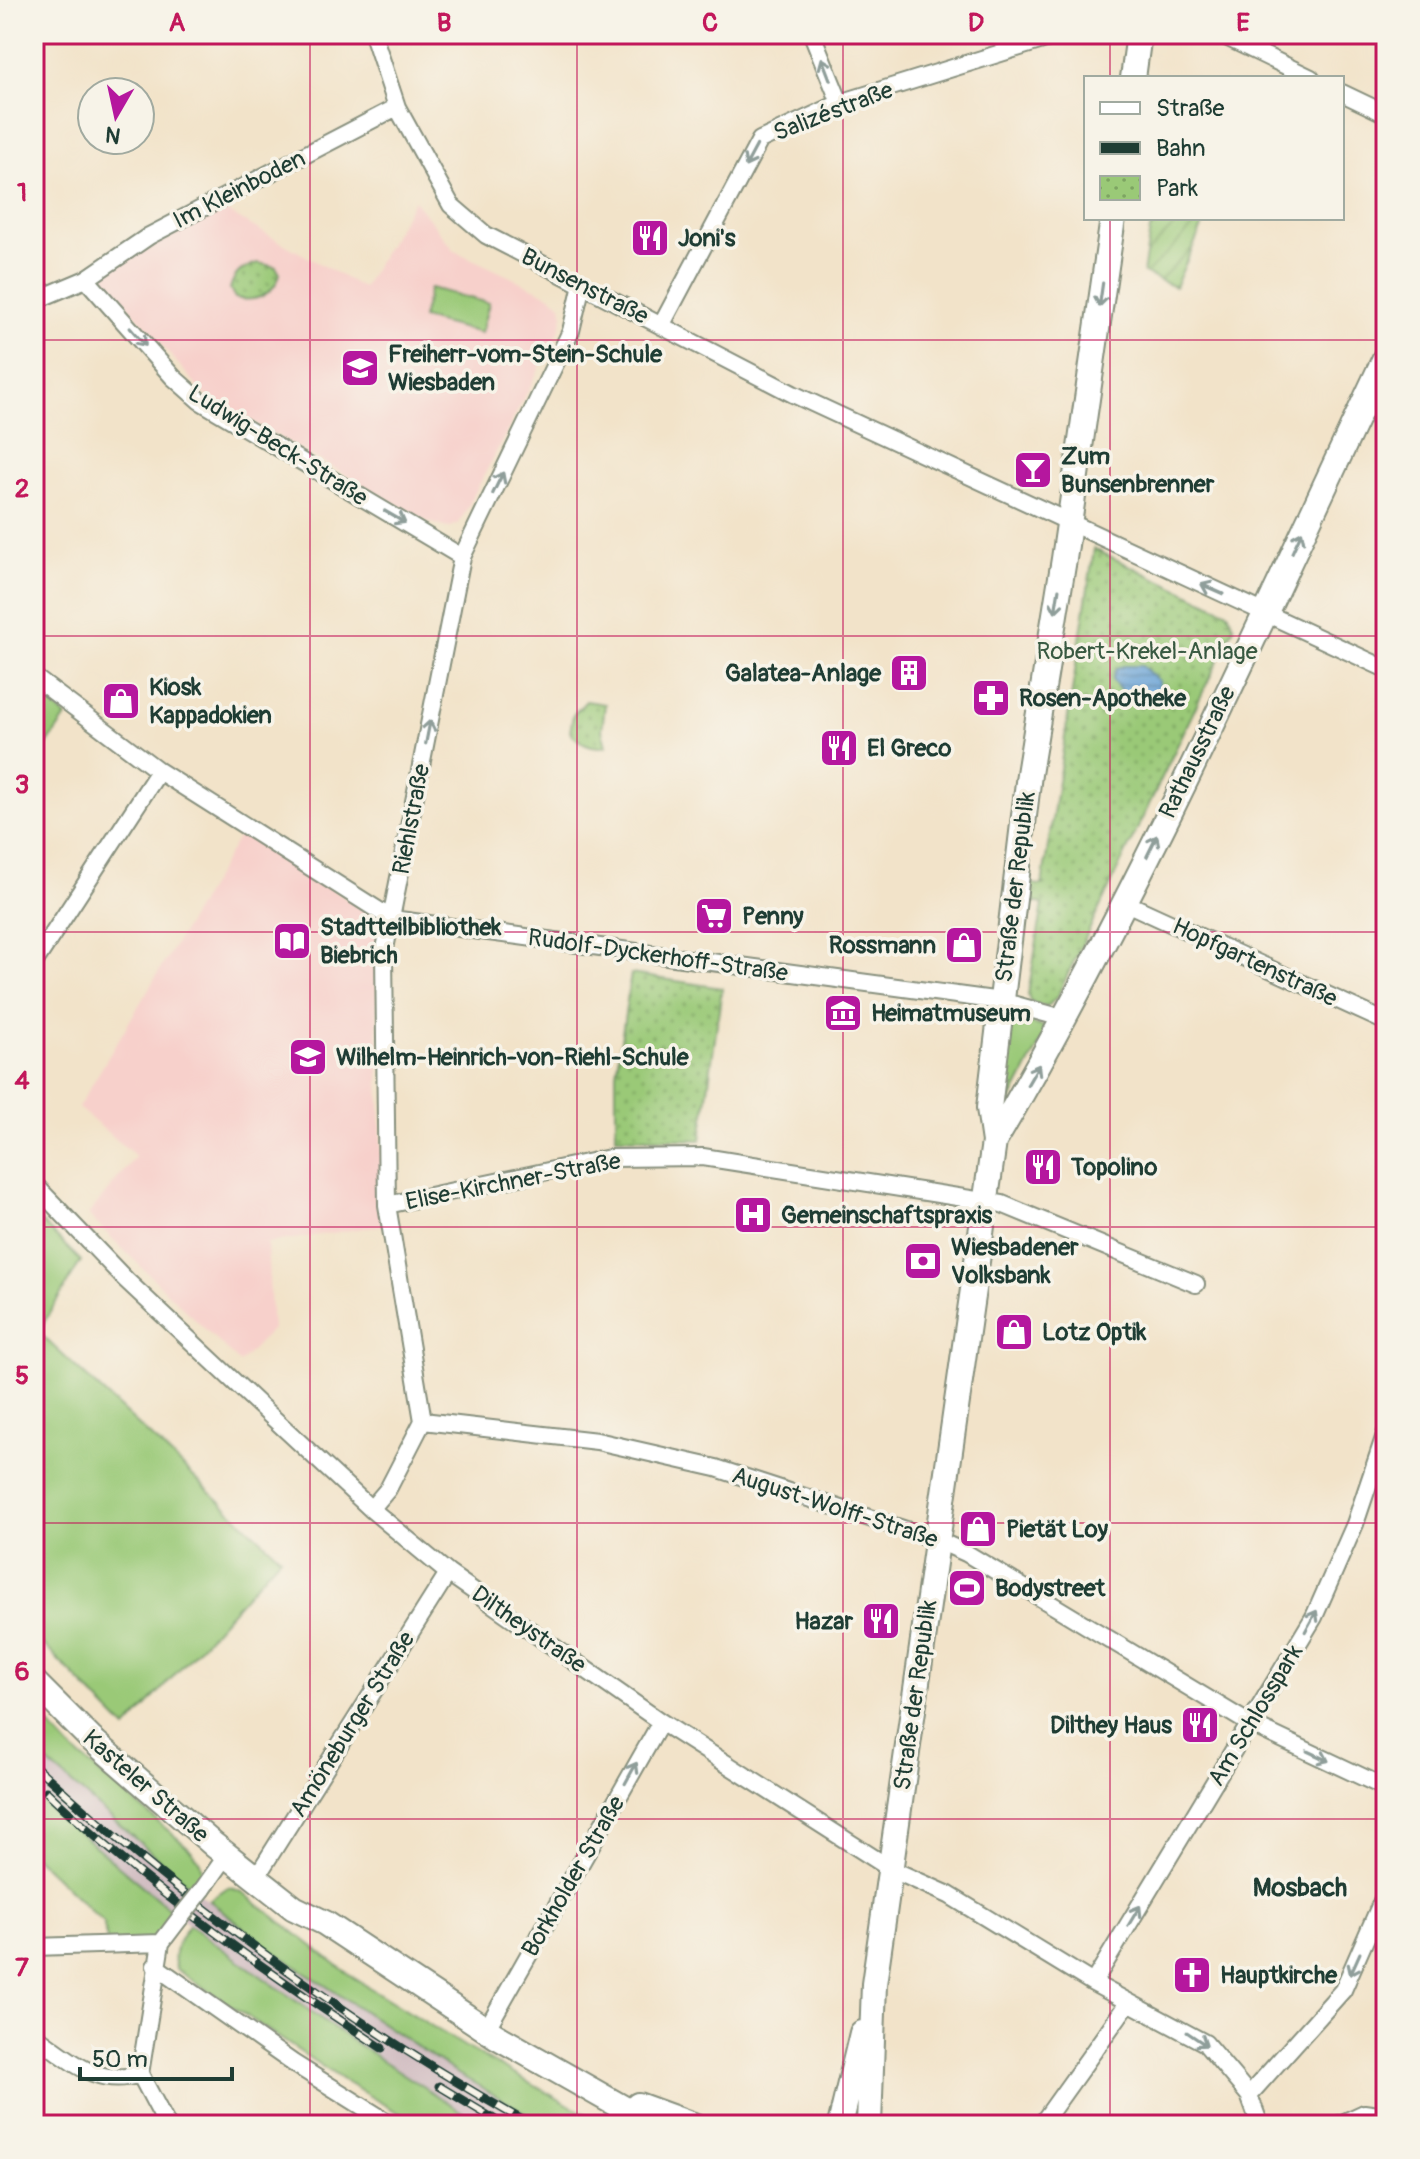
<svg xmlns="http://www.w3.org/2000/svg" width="1420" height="2159" font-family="Pangolin,sans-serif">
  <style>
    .built { fill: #f7d0cb }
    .railway { fill: #d2bec2 }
    .grass { fill: #9ac977; stroke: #5c8356; stroke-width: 2 }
    .park { fill: url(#park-dots); stroke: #5c8356; stroke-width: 2 }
    .garden { fill: url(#garden-furrows); stroke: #5c8356; stroke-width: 2 }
    .water { fill: url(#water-rules); stroke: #447086; stroke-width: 2 }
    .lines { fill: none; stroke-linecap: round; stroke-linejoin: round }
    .street-casing { stroke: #88907e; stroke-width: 20 }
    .secondary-casing { stroke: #88907e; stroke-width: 28 }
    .street { stroke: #fff; stroke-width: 16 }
    .secondary { stroke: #fff; stroke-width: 24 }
    .rail-casing { stroke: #1f3d34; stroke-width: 9 }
    .rail { stroke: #f7f3e8; stroke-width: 6; stroke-dasharray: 18; stroke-linecap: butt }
    .street-bridge-casing { stroke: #88907e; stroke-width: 20; stroke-linecap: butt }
    .street-bridge { stroke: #fff; stroke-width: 16 }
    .oneway { stroke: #8f9e9a }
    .grid { fill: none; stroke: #c2185b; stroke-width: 2; stroke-opacity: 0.55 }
    .labels { text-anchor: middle; stroke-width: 7; stroke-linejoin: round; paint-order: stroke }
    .street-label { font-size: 24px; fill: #1f3d34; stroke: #f7f3e8 }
    .poi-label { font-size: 24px; font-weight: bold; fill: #1f3d34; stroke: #f7f3e8; text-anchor: start }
    .park-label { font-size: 24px; fill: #385941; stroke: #f7f3e8 }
    .neighbourhood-label { font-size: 26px; font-weight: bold; fill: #1f3d34; stroke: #f7f3e8 }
    .neatline { fill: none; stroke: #c2185b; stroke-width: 3 }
    .grid-label { font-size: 26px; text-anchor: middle; font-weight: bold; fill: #c2185b }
  </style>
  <defs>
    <pattern id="park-dots" width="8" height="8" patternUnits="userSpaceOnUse" patternTransform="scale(2)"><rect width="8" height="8" fill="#9ac977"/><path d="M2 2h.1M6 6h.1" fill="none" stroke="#7da462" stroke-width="1.8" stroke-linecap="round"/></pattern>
    <pattern id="garden-furrows" width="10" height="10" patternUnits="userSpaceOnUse" patternTransform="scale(2)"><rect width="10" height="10" fill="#9ac977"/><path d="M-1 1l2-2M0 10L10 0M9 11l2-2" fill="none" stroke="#7da462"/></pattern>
    <pattern id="water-rules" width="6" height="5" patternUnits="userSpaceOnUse" patternTransform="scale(2)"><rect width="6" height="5" fill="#68a2d7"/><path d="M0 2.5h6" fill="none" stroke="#5585af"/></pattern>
  </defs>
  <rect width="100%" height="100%" fill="#f7f3e8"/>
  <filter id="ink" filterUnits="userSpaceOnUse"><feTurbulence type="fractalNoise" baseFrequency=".0125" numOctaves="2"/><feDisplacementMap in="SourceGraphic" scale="16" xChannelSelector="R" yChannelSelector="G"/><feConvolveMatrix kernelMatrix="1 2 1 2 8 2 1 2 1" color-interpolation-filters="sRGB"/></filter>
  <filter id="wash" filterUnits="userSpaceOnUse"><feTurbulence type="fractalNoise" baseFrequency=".006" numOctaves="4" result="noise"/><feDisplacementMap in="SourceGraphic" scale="32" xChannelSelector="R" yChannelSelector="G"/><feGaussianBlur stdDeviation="1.8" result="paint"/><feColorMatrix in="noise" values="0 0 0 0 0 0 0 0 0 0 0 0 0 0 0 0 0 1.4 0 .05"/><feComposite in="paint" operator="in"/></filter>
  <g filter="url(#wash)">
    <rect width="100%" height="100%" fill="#f2e3c9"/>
    <!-- built -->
    <path class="built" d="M 414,200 L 455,251 L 551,296 L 561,304 L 563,315 L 560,329 L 463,516 L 458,524 L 448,528 L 426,521 L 203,393 L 101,274 L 152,239 L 218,207 L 363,288 Z
      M 241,833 L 382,921 L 375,952 L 384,1225 L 267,1243 L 272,1329 L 240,1363 L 88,1215 L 136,1156 L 78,1108 Z"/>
    <!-- railway -->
    <path class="railway" d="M 34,1751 L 191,1887 L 271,1950 L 458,2074 L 547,2125 L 482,2125 L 348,2038 L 189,1925 L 34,1794 Z"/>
    <!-- grass -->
    <path class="grass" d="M 430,288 L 489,303 L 481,333 L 422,318 Z
      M 34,689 L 66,717 L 34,763 Z
      M 1007,1017 L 1048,1028 L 1002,1118 L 994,1116 Z
      M 34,1215 L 81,1261 L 38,1332 L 280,1557 L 126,1729 L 34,1635 Z
      M 34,1709 L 70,1748 L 189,1848 L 200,1862 L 202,1871 L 191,1887 L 34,1751 Z
      M 34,1794 L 180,1918 L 161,1943 L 108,1945 L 103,1922 L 34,1856 Z
      M 228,1887 L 242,1892 L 354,1978 L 464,2046 L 605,2125 L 547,2125 L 458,2074 L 272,1950 L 209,1900 Z
      M 189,1925 L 348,2038 L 482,2125 L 419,2125 L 344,2081 L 176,1969 C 171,1952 179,1938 189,1925 Z"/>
    <!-- park -->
    <path class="park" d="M 258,263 L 276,267 L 280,274 C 274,295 255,303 235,298 L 230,289 C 234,273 242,268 258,263 Z
      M 1094,549 L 1228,612 L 1234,627 L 1057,997 L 1047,1007 L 1030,1002 L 1028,995 L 1043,904 L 1027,901 L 1030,884 L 1042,885 Z
      M 586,701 L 605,704 L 602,730 L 606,746 C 594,750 578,742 570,732 L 573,715 Z
      M 631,974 L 722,988 L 701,1140 L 616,1137 L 616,1073 Z"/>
    <!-- garden -->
    <path class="garden" d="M 1152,218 L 1206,218 L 1175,287 L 1143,273 Z"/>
    <!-- water -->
    <path class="water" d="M 1123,666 L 1142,666 L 1159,681 L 1159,692 L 1148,698 L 1125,696 L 1112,680 L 1115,670 Z"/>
  </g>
  <g filter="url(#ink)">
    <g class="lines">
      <defs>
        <path id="street" d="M 373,34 L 397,107 L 451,205 L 486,235 L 793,394 L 1386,669
          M 812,34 L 840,103
          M 1220,34 L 1311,78
          M 1342,93 L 1386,114
          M 86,279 L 173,377 L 200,401 L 462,557
          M 34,301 L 86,279 L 149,236 L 397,107
          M 661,326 L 760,140 L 840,103 L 1062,34
          M 34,677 L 159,771 L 392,919 L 1001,1001 L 1066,1019
          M 1124,902 L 1386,1022
          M 34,963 L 159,771
          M 34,1184 L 126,1280 L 258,1404 L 371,1509 L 448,1573 L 661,1722 L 891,1869 L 949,1895 L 1093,1983 L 1205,2043 L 1249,2095 L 1260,2125
          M 387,1205 L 610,1158 L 703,1157 L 1002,1204 L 1196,1284
          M 423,1421 L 597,1441 L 716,1468 L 937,1540 L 966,1553 L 1250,1724 L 1386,1788
          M 371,1509 L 388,1489 L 423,1421 L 387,1205 L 384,954 L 462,557 L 571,331 L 582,284
          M 257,1876 L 448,1573
          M 203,1889 L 227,1855
          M 161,1943 L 140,2074 L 167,2125
          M 34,1947 L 161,1943 L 180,1918
          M 155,1966 L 293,2063 L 392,2125
          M 1093,1983 L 1314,1617 L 1355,1524 L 1386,1432
          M 486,2030 L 661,1722
          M 34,2035 C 70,2059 95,2088 140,2074
          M 1249,2095 L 1343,1990 L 1386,1892
          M 1041,2125 L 1128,2003
          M 1338,2125 L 1364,2113 L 1386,2116"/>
        <path id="secondary" d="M 1133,78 L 1139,34
          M 994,1142 C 1142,890 1261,620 1386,356
          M 34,1682 L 90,1738 L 214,1845 L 294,1908 L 325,1923 L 496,2036 L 653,2125
          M 638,2105 L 693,2125
          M 840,2125 L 862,2033
          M 869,2125 L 874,1984 L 994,1142 L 989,1108 L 1029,774 L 1064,559 L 1113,218"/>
      </defs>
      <!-- street casing -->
      <use href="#street" class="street-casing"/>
      <!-- secondary casing -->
      <use href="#secondary" class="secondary-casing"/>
      <!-- street -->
      <use href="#street" class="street"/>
      <!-- secondary -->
      <use href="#secondary" class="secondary"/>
      <defs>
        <path id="rail" d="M 34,1765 C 185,1903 352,2025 531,2125
          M 46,1791 C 148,1889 264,1970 382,2048
          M 439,2086 L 504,2125"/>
      </defs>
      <!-- rail casing -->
      <use href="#rail" class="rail-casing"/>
      <!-- rail -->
      <use href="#rail" class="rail"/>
      <defs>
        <path id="street-bridge" d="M 180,1918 L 203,1889"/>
      </defs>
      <!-- street-bridge casing -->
      <use href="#street-bridge" class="street-bridge-casing"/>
      <!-- street-bridge -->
      <use href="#street-bridge" class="street-bridge"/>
    </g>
    <!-- one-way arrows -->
    <defs><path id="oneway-shaft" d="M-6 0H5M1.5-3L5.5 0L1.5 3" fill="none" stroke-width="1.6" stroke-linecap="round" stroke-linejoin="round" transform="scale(2)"/></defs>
    <g class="oneway">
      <use href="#oneway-shaft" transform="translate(826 69) rotate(-111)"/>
      <use href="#oneway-shaft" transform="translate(751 156) rotate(118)"/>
      <use href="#oneway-shaft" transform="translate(1101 295) rotate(98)"/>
      <use href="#oneway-shaft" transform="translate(138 337) rotate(49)"/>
      <use href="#oneway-shaft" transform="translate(498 483) rotate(-64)"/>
      <use href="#oneway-shaft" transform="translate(395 517) rotate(30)"/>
      <use href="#oneway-shaft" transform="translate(1297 542) rotate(-65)"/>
      <use href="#oneway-shaft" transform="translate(1212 589) rotate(-156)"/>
      <use href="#oneway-shaft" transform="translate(1057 601) rotate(99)"/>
      <use href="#oneway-shaft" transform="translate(428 732) rotate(-79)"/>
      <use href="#oneway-shaft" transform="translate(1152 846) rotate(-64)"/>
      <use href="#oneway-shaft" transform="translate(1033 1075) rotate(-60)"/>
      <use href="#oneway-shaft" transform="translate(1311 1621) rotate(-61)"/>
      <use href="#oneway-shaft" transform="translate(1318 1756) rotate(25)"/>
      <use href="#oneway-shaft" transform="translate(631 1773) rotate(-61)"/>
      <use href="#oneway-shaft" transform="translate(1134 1916) rotate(-59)"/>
      <use href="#oneway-shaft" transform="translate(1355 1964) rotate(114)"/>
      <use href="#oneway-shaft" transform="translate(1197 2039) rotate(34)"/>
    </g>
  </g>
  <!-- grid -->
  <path class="grid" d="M 310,34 L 310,2125M 577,34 L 577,2125M 843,34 L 843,2125M 1110,34 L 1110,78M 1110,218 L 1110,2125M 34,340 L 1386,340M 34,636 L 1386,636M 34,932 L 1386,932M 34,1227 L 1386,1227M 34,1523 L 1386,1523M 34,1819 L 1386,1819"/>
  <!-- icons -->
  <defs>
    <symbol id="restaurant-square" viewBox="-11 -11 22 22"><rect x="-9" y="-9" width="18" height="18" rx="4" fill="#b5179e" stroke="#f7f3e8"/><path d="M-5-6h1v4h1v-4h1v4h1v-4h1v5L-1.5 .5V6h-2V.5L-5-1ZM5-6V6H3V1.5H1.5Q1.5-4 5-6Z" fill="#fff"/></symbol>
    <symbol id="school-square" viewBox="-11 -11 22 22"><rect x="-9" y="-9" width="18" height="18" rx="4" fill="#b5179e" stroke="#f7f3e8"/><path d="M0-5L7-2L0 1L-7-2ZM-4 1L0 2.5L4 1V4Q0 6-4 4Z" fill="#fff"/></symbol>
    <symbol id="bar-square" viewBox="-11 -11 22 22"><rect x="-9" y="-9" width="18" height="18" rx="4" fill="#b5179e" stroke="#f7f3e8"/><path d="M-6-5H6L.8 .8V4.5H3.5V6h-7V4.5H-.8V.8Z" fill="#fff"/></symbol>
    <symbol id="building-square" viewBox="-11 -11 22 22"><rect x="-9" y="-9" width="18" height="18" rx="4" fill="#b5179e" stroke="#f7f3e8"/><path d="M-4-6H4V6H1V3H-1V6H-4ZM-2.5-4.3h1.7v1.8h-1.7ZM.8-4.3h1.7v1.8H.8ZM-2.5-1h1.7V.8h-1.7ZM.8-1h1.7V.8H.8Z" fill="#fff"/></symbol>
    <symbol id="pharmacy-square" viewBox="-11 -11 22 22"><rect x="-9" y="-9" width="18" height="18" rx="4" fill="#b5179e" stroke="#f7f3e8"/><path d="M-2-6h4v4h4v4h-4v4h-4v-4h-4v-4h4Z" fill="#fff"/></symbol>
    <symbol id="shop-square" viewBox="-11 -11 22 22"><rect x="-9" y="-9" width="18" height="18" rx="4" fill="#b5179e" stroke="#f7f3e8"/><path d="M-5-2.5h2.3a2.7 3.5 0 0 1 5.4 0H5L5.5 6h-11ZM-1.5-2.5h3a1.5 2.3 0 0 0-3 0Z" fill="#fff"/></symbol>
    <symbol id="supermarket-square" viewBox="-11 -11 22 22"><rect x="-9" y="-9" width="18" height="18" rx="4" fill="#b5179e" stroke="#f7f3e8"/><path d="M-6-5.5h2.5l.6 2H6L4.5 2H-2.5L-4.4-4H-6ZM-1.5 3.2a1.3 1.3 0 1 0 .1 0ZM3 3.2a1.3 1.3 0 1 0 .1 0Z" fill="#fff"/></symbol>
    <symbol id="library-square" viewBox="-11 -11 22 22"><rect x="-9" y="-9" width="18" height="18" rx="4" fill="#b5179e" stroke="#f7f3e8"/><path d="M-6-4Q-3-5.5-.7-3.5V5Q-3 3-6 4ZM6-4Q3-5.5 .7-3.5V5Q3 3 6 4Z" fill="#fff"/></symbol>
    <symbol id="museum-square" viewBox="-11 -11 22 22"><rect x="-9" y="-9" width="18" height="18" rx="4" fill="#b5179e" stroke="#f7f3e8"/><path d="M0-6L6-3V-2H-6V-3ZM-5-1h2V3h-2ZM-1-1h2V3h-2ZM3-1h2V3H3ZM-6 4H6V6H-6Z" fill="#fff"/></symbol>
    <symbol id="hospital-square" viewBox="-11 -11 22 22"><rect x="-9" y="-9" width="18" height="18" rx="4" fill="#b5179e" stroke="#f7f3e8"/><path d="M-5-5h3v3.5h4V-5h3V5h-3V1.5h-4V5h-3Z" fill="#fff"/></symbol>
    <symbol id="bank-square" viewBox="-11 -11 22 22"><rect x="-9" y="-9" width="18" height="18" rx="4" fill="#b5179e" stroke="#f7f3e8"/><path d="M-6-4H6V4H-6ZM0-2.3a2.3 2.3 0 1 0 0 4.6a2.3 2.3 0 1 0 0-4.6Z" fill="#fff"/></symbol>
    <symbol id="stadium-square" viewBox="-11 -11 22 22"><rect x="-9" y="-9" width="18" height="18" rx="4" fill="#b5179e" stroke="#f7f3e8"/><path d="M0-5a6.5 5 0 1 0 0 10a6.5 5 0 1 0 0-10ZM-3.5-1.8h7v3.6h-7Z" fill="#fff"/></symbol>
    <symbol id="church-square" viewBox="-11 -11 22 22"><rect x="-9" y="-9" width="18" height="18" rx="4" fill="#b5179e" stroke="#f7f3e8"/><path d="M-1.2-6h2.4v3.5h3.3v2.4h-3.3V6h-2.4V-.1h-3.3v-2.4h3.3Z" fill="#fff"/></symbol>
  </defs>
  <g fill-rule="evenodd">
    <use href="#restaurant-square" x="628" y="216" width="44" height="44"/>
    <use href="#school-square" x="338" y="346" width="44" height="44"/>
    <use href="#bar-square" x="1011" y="448" width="44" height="44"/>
    <use href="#building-square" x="887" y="651" width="44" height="44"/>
    <use href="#pharmacy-square" x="969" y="676" width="44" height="44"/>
    <use href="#shop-square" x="99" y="679" width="44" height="44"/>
    <use href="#restaurant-square" x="817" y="726" width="44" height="44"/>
    <use href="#supermarket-square" x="692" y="894" width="44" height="44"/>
    <use href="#library-square" x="270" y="919" width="44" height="44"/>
    <use href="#shop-square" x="942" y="923" width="44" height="44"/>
    <use href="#museum-square" x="821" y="991" width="44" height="44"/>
    <use href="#school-square" x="286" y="1035" width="44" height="44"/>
    <use href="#restaurant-square" x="1021" y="1145" width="44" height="44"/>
    <use href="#hospital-square" x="731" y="1193" width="44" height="44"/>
    <use href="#bank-square" x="901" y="1239" width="44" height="44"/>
    <use href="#shop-square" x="992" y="1310" width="44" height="44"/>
    <use href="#shop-square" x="956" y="1507" width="44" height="44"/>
    <use href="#stadium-square" x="945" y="1566" width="44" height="44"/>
    <use href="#restaurant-square" x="859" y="1599" width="44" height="44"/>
    <use href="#restaurant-square" x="1178" y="1703" width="44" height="44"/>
    <use href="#church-square" x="1170" y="1953" width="44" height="44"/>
  </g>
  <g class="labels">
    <!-- street labels -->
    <g class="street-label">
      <text transform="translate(833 111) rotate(-21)" y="8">Salizéstraße</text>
      <text transform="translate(239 189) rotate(-27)" y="8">Im Kleinboden</text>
      <text transform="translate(585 286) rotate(27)" y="8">Bunsenstraße</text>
      <text transform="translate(278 445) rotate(32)" y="8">Ludwig-Beck-Straße</text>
      <text transform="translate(1197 752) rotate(-64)" y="8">Rathausstraße</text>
      <text transform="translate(411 819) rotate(-79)" y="8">Riehlstraße</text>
      <text transform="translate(1015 887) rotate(-83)" y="8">Straße der Republik</text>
      <text transform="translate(658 955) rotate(8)" y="8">Rudolf-Dyckerhoff-Straße</text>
      <text transform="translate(1255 962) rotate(25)" y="8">Hopfgartenstraße</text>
      <text transform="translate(513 1181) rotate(-11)" y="8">Elise-Kirchner-Straße</text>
      <text transform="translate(835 1507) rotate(18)" y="8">August-Wolff-Straße</text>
      <text transform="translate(529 1629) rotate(35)" y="8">Diltheystraße</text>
      <text transform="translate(915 1695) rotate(-82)" y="8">Straße der Republik</text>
      <text transform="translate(1255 1715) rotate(-59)" y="8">Am Schlosspark</text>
      <text transform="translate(352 1724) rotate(-58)" y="8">Amöneburger Straße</text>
      <text transform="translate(146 1786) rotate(41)" y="8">Kasteler Straße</text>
      <text transform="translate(573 1876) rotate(-60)" y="8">Borkholder Straße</text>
    </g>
    <!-- poi labels -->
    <g class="poi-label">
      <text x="678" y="246">Joni's</text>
      <text x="388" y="362">Freiherr-vom-Stein-Schule<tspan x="388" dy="28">Wiesbaden</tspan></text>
      <text x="1061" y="464">Zum<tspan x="1061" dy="28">Bunsenbrenner</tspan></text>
      <text x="881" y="681" text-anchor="end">Galatea-Anlage</text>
      <text x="149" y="695">Kiosk<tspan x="149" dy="28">Kappadokien</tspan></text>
      <text x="1019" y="706">Rosen-Apotheke</text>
      <text x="867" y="756">El Greco</text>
      <text x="742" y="924">Penny</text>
      <text x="320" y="935">Stadtteilbibliothek<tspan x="320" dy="28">Biebrich</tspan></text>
      <text x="936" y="953" text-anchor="end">Rossmann</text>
      <text x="871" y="1021">Heimatmuseum</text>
      <text x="336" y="1065">Wilhelm-Heinrich-von-Riehl-Schule</text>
      <text x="1071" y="1175">Topolino</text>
      <text x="781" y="1223">Gemeinschaftspraxis</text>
      <text x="951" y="1255">Wiesbadener<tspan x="951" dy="28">Volksbank</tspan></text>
      <text x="1042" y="1340">Lotz Optik</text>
      <text x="1006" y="1537">Pietät Loy</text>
      <text x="995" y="1596">Bodystreet</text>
      <text x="853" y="1629" text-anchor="end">Hazar</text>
      <text x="1172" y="1733" text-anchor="end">Dilthey Haus</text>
      <text x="1220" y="1983">Hauptkirche</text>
    </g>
    <!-- park labels -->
    <g class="park-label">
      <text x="1147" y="659">Robert-Krekel-Anlage</text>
    </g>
    <!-- neighbourhood labels -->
    <g class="neighbourhood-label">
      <text x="1300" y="1896">Mosbach</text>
    </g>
  </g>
  <!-- margin -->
  <rect width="1420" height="2159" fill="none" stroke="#f7f3e8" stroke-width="88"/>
  <!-- legend -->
  <rect x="1084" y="76" width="260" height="144" fill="#f7f3e8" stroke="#a1aaa0" stroke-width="2"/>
  <rect x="1100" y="102" width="40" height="12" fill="#ffffff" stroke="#a1aaa0" stroke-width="2"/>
  <text x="1156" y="116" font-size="24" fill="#1f3d34">Straße</text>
  <rect x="1100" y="142" width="40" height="12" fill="#1f3d34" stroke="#a1aaa0" stroke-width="2"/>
  <text x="1156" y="156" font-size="24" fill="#1f3d34">Bahn</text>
  <rect x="1100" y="176" width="40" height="24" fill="url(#park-dots)" stroke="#a1aaa0" stroke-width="2"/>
  <text x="1156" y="196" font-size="24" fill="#1f3d34">Park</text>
  <!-- north arrow -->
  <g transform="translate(116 116) rotate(189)"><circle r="38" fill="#f7f3e8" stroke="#a1aaa0" stroke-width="2"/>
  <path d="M0-6L14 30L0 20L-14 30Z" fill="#b5179e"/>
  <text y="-12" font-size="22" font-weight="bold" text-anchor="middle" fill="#1f3d34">N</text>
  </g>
  <!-- scale -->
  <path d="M80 2067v12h152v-12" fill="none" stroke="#1f3d34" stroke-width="4"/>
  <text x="92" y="2067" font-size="24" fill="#1f3d34" stroke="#f7f3e8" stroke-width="6" paint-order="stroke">50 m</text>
  <rect x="44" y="44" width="1332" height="2071" class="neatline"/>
  <g class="grid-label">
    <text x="177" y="31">A</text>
    <text x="444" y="31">B</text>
    <text x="710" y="31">C</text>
    <text x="976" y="31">D</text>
    <text x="1243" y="31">E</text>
    <text x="22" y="201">1</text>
    <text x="22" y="497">2</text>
    <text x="22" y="793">3</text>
    <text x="22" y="1089">4</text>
    <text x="22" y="1384">5</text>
    <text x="22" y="1680">6</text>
    <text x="22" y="1976">7</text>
  </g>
</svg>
